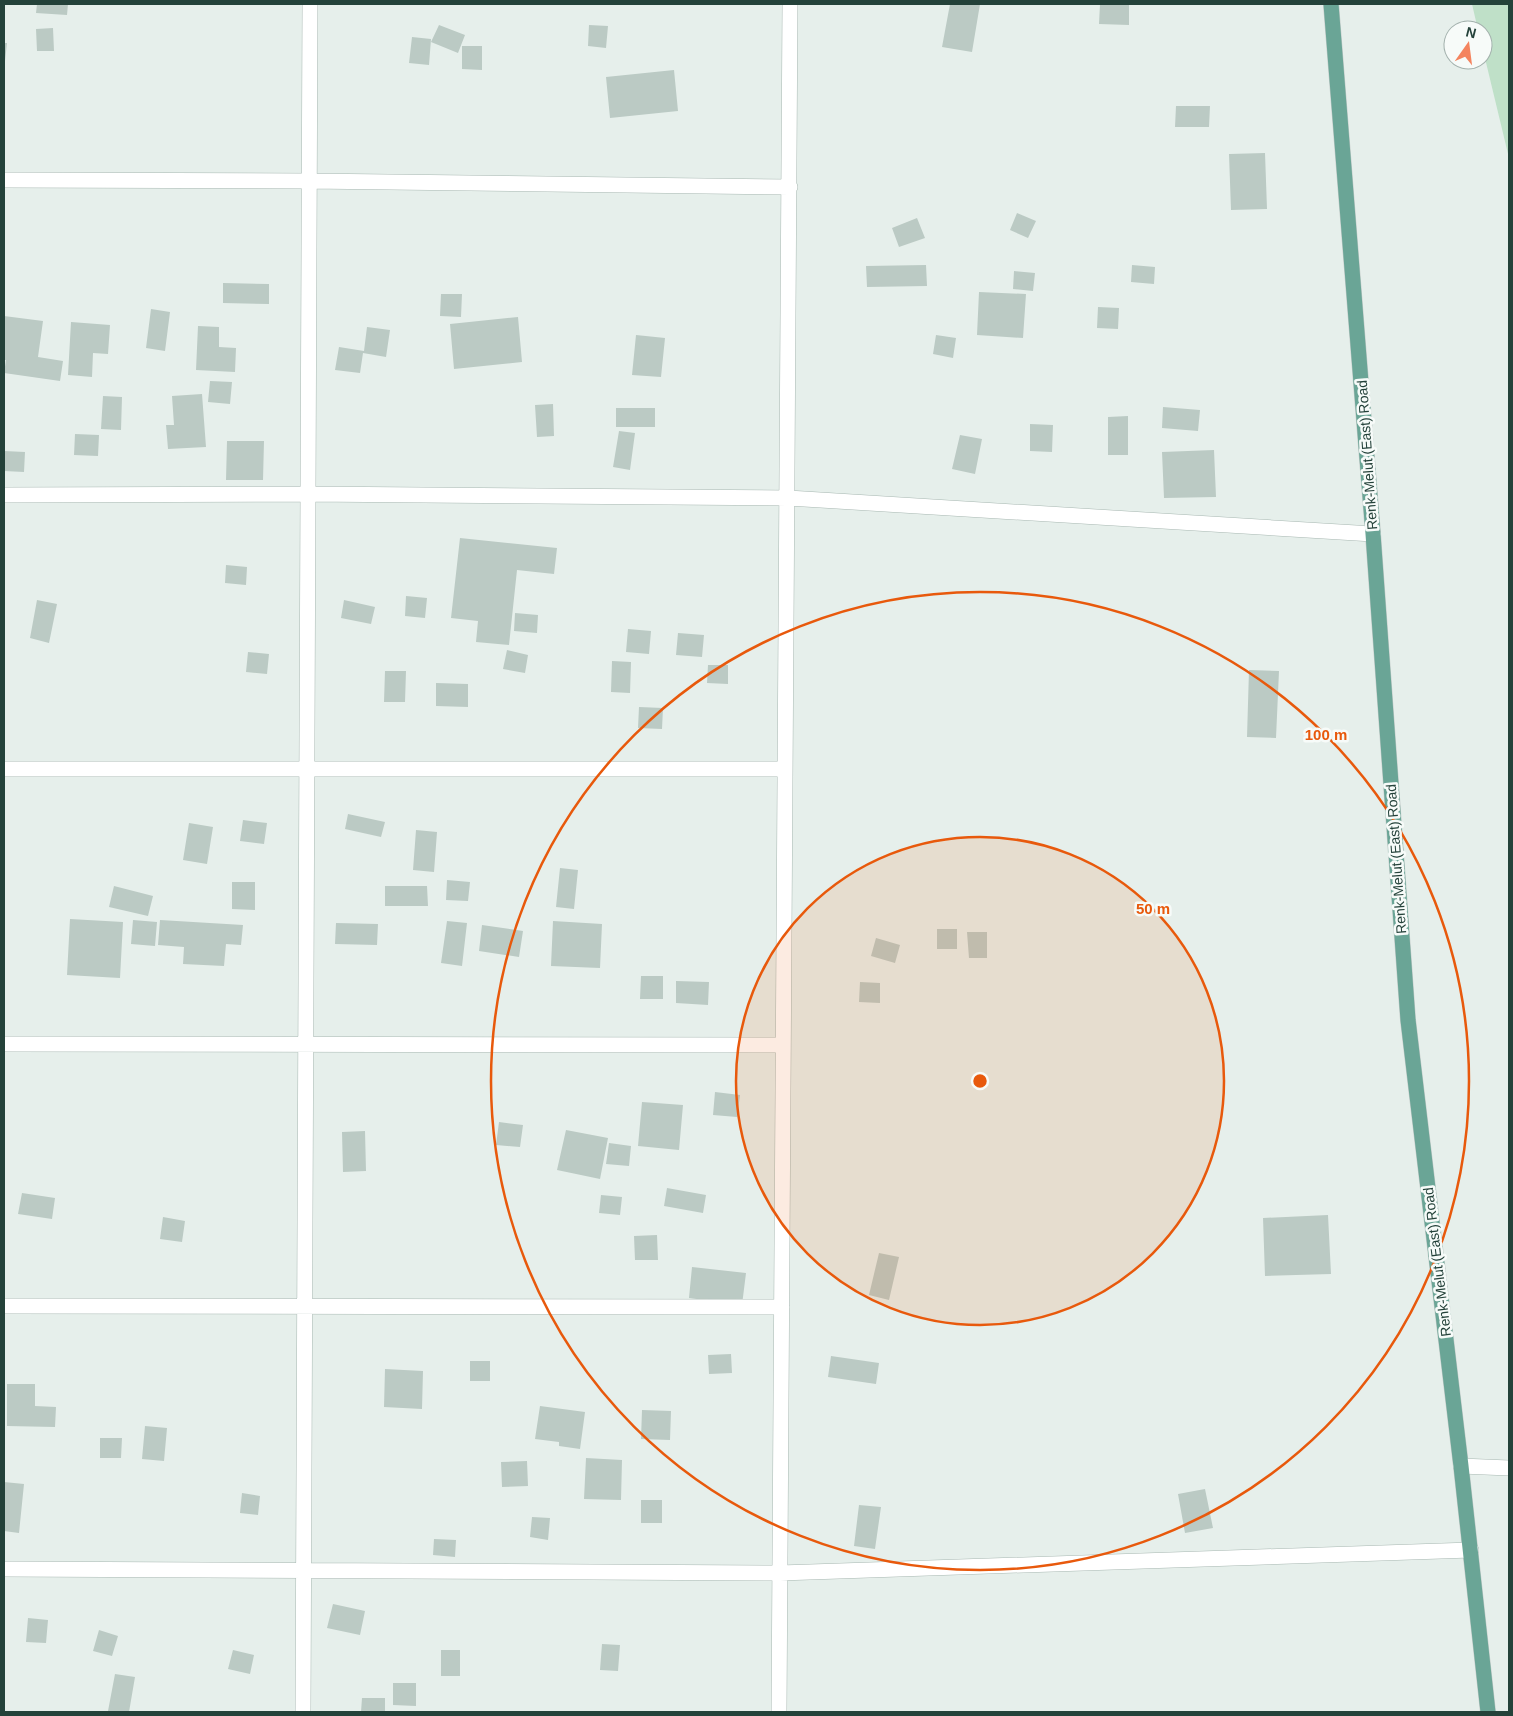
<svg xmlns="http://www.w3.org/2000/svg" width="1513" height="1716" font-family="Helvetica,sans-serif">
  <style>
    .green { fill: #bfe0c8 }
    .building { fill: #bbcac4 }
    .lines { fill: none; stroke-linecap: round; stroke-linejoin: round }
    .minor-casing { stroke: #a8b8b2; stroke-width: 16 }
    .major-casing { stroke: #c2cac8; stroke-width: 16 }
    .minor { stroke: #fff; stroke-width: 15 }
    .major { stroke: #6aa596; stroke-width: 15 }
    .ring { fill: none; stroke: #e8590c; stroke-width: 2.5 }
    .labels { text-anchor: middle; stroke-width: 5; stroke-linejoin: round; paint-order: stroke }
    .street-label { font-size: 14px; fill: #24423a; stroke: #f7fbf9 }
    .centre { fill: #e8590c; stroke: #f7fbf9; stroke-width: 2.5 }
    .ring-label { font-size: 15px; text-anchor: middle; font-weight: bold; fill: #e8590c; stroke: #f7fbf9; stroke-width: 5; stroke-linejoin: round; paint-order: stroke }
  </style>
  <rect width="100%" height="100%" fill="#e6efeb"/>
  <!-- green -->
  <path class="green" d="M 1472,4 L 1509,4 L 1509,158 L 1483,50 L 1483,30 L 1478,30 Z"/>
  <!-- building -->
  <path class="building" d="M 37,4 L 68,4 L 67,15 L 36,13 Z
    M 950,4 L 980,4 L 972,52 L 942,47 Z
    M 1100,4 L 1129,4 L 1129,25 L 1099,24 Z
    M 439,25 L 465,35 L 458,53 L 431,42 Z
    M 589,25 L 608,26 L 606,48 L 588,46 Z
    M 53,28 L 54,51 L 37,51 L 36,29 Z
    M 412,37 L 431,39 L 429,65 L 409,63 Z
    M 4,43 L 7,43 L 5,61 L 4,61 Z
    M 462,46 L 482,46 L 482,70 L 462,69 Z
    M 674,70 L 678,111 L 610,118 L 606,77 Z
    M 1176,106 L 1210,106 L 1209,127 L 1175,127 Z
    M 1265,153 L 1267,209 L 1231,210 L 1229,154 Z
    M 1017,213 L 1036,221 L 1028,238 L 1010,230 Z
    M 917,218 L 925,238 L 899,247 L 892,228 Z
    M 926,265 L 927,286 L 867,287 L 866,266 Z
    M 1132,265 L 1155,267 L 1154,284 L 1131,282 Z
    M 1014,271 L 1035,273 L 1033,291 L 1013,289 Z
    M 223,283 L 269,284 L 269,304 L 223,303 Z
    M 979,292 L 1026,294 L 1023,338 L 977,335 Z
    M 441,294 L 462,294 L 461,317 L 440,316 Z
    M 1098,307 L 1119,308 L 1118,329 L 1097,328 Z
    M 151,309 L 170,312 L 165,351 L 146,348 Z
    M 4,316 L 43,321 L 38,357 L 63,361 L 60,381 L 4,373 L 6,360 L 4,360 Z
    M 518,317 L 522,362 L 454,369 L 450,324 Z
    M 71,322 L 110,325 L 108,354 L 93,353 L 92,377 L 68,375 Z
    M 198,326 L 219,327 L 219,347 L 236,348 L 235,372 L 196,370 Z
    M 367,327 L 390,330 L 386,357 L 363,353 L 360,373 L 335,370 L 339,347 L 364,351 Z
    M 636,335 L 665,338 L 661,377 L 632,375 Z
    M 936,335 L 956,338 L 953,358 L 933,354 Z
    M 210,381 L 232,382 L 230,404 L 208,402 Z
    M 202,394 L 206,447 L 168,449 L 166,425 L 174,425 L 172,396 Z
    M 103,396 L 122,397 L 121,430 L 101,429 Z
    M 553,404 L 554,436 L 537,437 L 535,405 Z
    M 1163,407 L 1200,410 L 1198,431 L 1162,428 Z
    M 616,408 L 655,408 L 655,427 L 616,427 Z
    M 1128,416 L 1128,455 L 1108,455 L 1108,417 Z
    M 1030,424 L 1053,425 L 1052,452 L 1030,451 Z
    M 619,431 L 635,433 L 630,470 L 613,467 Z
    M 75,434 L 99,435 L 98,456 L 74,455 Z
    M 960,435 L 982,439 L 975,474 L 952,469 Z
    M 227,441 L 264,441 L 263,480 L 226,480 Z
    M 1214,450 L 1216,497 L 1164,498 L 1162,452 Z
    M 4,451 L 25,452 L 24,472 L 4,471 Z
    M 460,538 L 557,548 L 554,574 L 517,570 L 509,645 L 476,642 L 478,621 L 451,618 Z
    M 226,565 L 247,567 L 246,585 L 225,583 Z
    M 406,596 L 427,598 L 425,618 L 405,616 Z
    M 37,600 L 57,604 L 49,643 L 30,638 Z
    M 344,600 L 375,607 L 371,624 L 341,618 Z
    M 515,613 L 538,615 L 537,633 L 514,631 Z
    M 628,629 L 651,631 L 649,654 L 626,652 Z
    M 678,633 L 704,635 L 702,657 L 676,655 Z
    M 507,650 L 528,655 L 525,673 L 503,669 Z
    M 248,652 L 269,654 L 267,674 L 246,672 Z
    M 612,661 L 631,662 L 630,693 L 611,692 Z
    M 708,665 L 728,665 L 728,684 L 707,683 Z
    M 1249,670 L 1279,671 L 1276,738 L 1247,737 Z
    M 385,671 L 406,671 L 405,702 L 384,702 Z
    M 436,683 L 468,684 L 468,707 L 436,706 Z
    M 639,707 L 663,708 L 662,729 L 638,728 Z
    M 348,814 L 385,822 L 381,837 L 345,829 Z
    M 243,820 L 267,823 L 264,844 L 240,841 Z
    M 189,823 L 213,827 L 207,864 L 183,860 Z
    M 416,830 L 437,832 L 434,872 L 413,870 Z
    M 560,868 L 578,870 L 574,909 L 556,907 Z
    M 447,880 L 470,882 L 468,901 L 446,900 Z
    M 232,882 L 255,882 L 255,910 L 232,909 Z
    M 114,886 L 153,896 L 148,916 L 109,907 Z
    M 385,886 L 427,886 L 428,906 L 385,906 Z
    M 70,919 L 123,922 L 120,978 L 67,975 Z
    M 133,920 L 157,922 L 155,946 L 131,944 Z
    M 160,920 L 243,925 L 241,945 L 226,944 L 224,966 L 183,964 L 184,947 L 158,945 Z
    M 447,921 L 467,923 L 462,966 L 441,963 Z
    M 553,921 L 602,924 L 600,968 L 551,966 Z
    M 336,923 L 378,924 L 377,945 L 335,944 Z
    M 482,925 L 523,931 L 519,957 L 479,951 Z
    M 937,929 L 957,929 L 957,949 L 937,949 Z
    M 967,932 L 987,932 L 987,958 L 969,958 Z
    M 876,938 L 900,945 L 895,963 L 871,956 Z
    M 641,976 L 663,976 L 663,999 L 640,999 Z
    M 676,981 L 709,982 L 708,1005 L 676,1003 Z
    M 860,982 L 880,983 L 880,1003 L 859,1002 Z
    M 715,1092 L 740,1095 L 737,1117 L 713,1115 Z
    M 642,1102 L 683,1105 L 679,1150 L 638,1146 Z
    M 499,1122 L 523,1125 L 520,1147 L 496,1145 Z
    M 566,1130 L 608,1138 L 600,1179 L 557,1170 Z
    M 365,1131 L 366,1171 L 343,1172 L 342,1132 Z
    M 609,1143 L 631,1146 L 629,1166 L 606,1164 Z
    M 667,1188 L 706,1195 L 703,1213 L 664,1206 Z
    M 22,1193 L 55,1198 L 52,1219 L 18,1214 Z
    M 601,1195 L 622,1197 L 620,1215 L 599,1213 Z
    M 1328,1215 L 1331,1274 L 1265,1276 L 1263,1218 Z
    M 163,1217 L 185,1221 L 182,1242 L 160,1239 Z
    M 657,1235 L 658,1260 L 635,1260 L 634,1236 Z
    M 879,1253 L 899,1257 L 889,1300 L 869,1295 Z
    M 692,1267 L 746,1273 L 742,1305 L 689,1298 Z
    M 731,1354 L 732,1373 L 709,1374 L 708,1355 Z
    M 831,1356 L 879,1363 L 876,1384 L 828,1377 Z
    M 470,1361 L 490,1361 L 490,1381 L 470,1381 Z
    M 385,1369 L 423,1371 L 422,1409 L 384,1407 Z
    M 7,1384 L 35,1384 L 35,1406 L 56,1407 L 55,1427 L 7,1426 Z
    M 540,1406 L 585,1412 L 580,1449 L 559,1446 L 559,1442 L 535,1439 Z
    M 642,1410 L 671,1411 L 670,1440 L 641,1439 Z
    M 145,1426 L 167,1428 L 164,1461 L 142,1459 Z
    M 100,1438 L 122,1438 L 121,1458 L 100,1458 Z
    M 586,1458 L 622,1460 L 621,1500 L 584,1499 Z
    M 527,1461 L 528,1486 L 502,1487 L 501,1462 Z
    M 4,1482 L 24,1484 L 19,1533 L 4,1531 Z
    M 1205,1489 L 1213,1528 L 1185,1533 L 1178,1494 Z
    M 242,1493 L 260,1496 L 258,1515 L 240,1513 Z
    M 641,1500 L 662,1500 L 662,1523 L 641,1523 Z
    M 859,1505 L 881,1507 L 875,1549 L 854,1546 Z
    M 532,1517 L 550,1518 L 548,1540 L 530,1537 Z
    M 434,1539 L 456,1540 L 455,1557 L 433,1555 Z
    M 333,1604 L 365,1611 L 360,1635 L 327,1628 Z
    M 28,1618 L 48,1620 L 46,1643 L 26,1642 Z
    M 99,1630 L 118,1636 L 112,1656 L 93,1651 Z
    M 602,1644 L 620,1645 L 618,1671 L 600,1670 Z
    M 233,1650 L 254,1655 L 250,1674 L 228,1669 Z
    M 441,1650 L 460,1650 L 460,1676 L 441,1676 Z
    M 115,1674 L 135,1677 L 129,1712 L 108,1711 Z
    M 393,1683 L 416,1683 L 416,1706 L 393,1705 Z
    M 362,1698 L 385,1698 L 385,1712 L 361,1712 Z"/>
  <g class="lines">
    <defs>
      <path id="minor" d="M 4,180 L 309,181 L 790,187
        M 4,495 L 308,494 L 788,498 L 1373,534
        M 4,769 L 785,769
        M 4,1044 L 783,1045
        M 4,1306 L 782,1307
        M 1461,1466 L 1509,1468
        M 4,1569 L 780,1573 L 1471,1550
        M 303,1712 L 310,4
        M 779,1712 L 790,4"/>
      <path id="major" d="M 1331,4 L 1373,534 L 1408,1020 L 1461,1466 L 1488,1712"/>
    </defs>
    <!-- minor casing -->
    <use href="#minor" class="minor-casing"/>
    <!-- major casing -->
    <use href="#major" class="major-casing"/>
    <!-- minor -->
    <use href="#minor" class="minor"/>
    <!-- major -->
    <use href="#major" class="major"/>
  </g>
  <!-- distance rings -->
  <circle cx="980" cy="1081" r="244" fill="#e8590c" fill-opacity=".12"/>
  <g class="ring">
    <circle cx="980" cy="1081" r="244"/>
    <circle cx="980" cy="1081" r="489"/>
  </g>
  <g class="labels">
    <!-- street labels -->
    <g class="street-label">
      <text transform="translate(1367 455) rotate(-94)" y="5">Renk-Melut (East) Road</text>
      <text transform="translate(1396 859) rotate(-94)" y="5">Renk-Melut (East) Road</text>
      <text transform="translate(1437 1262) rotate(-97)" y="5">Renk-Melut (East) Road</text>
    </g>
  </g>
  <circle cx="980" cy="1081" r="8" class="centre"/>
  <g class="ring-label">
    <text x="1326" y="740">100 m</text>
    <text x="1153" y="914">50 m</text>
  </g>
  <!-- border -->
  <rect width="1513" height="1716" fill="none" stroke="#24423a" stroke-width="10"/>
  <!-- north arrow -->
  <g transform="translate(1468 45) rotate(14)"><circle r="24" fill="#f7fbf9" stroke="#a3b1ad"/>
  <path d="M0-4L9 19L0 12L-9 19Z" fill="#f4845f"/>
  <text y="-8" font-size="14" font-weight="bold" text-anchor="middle" fill="#24423a">N</text>
  </g>
</svg>
